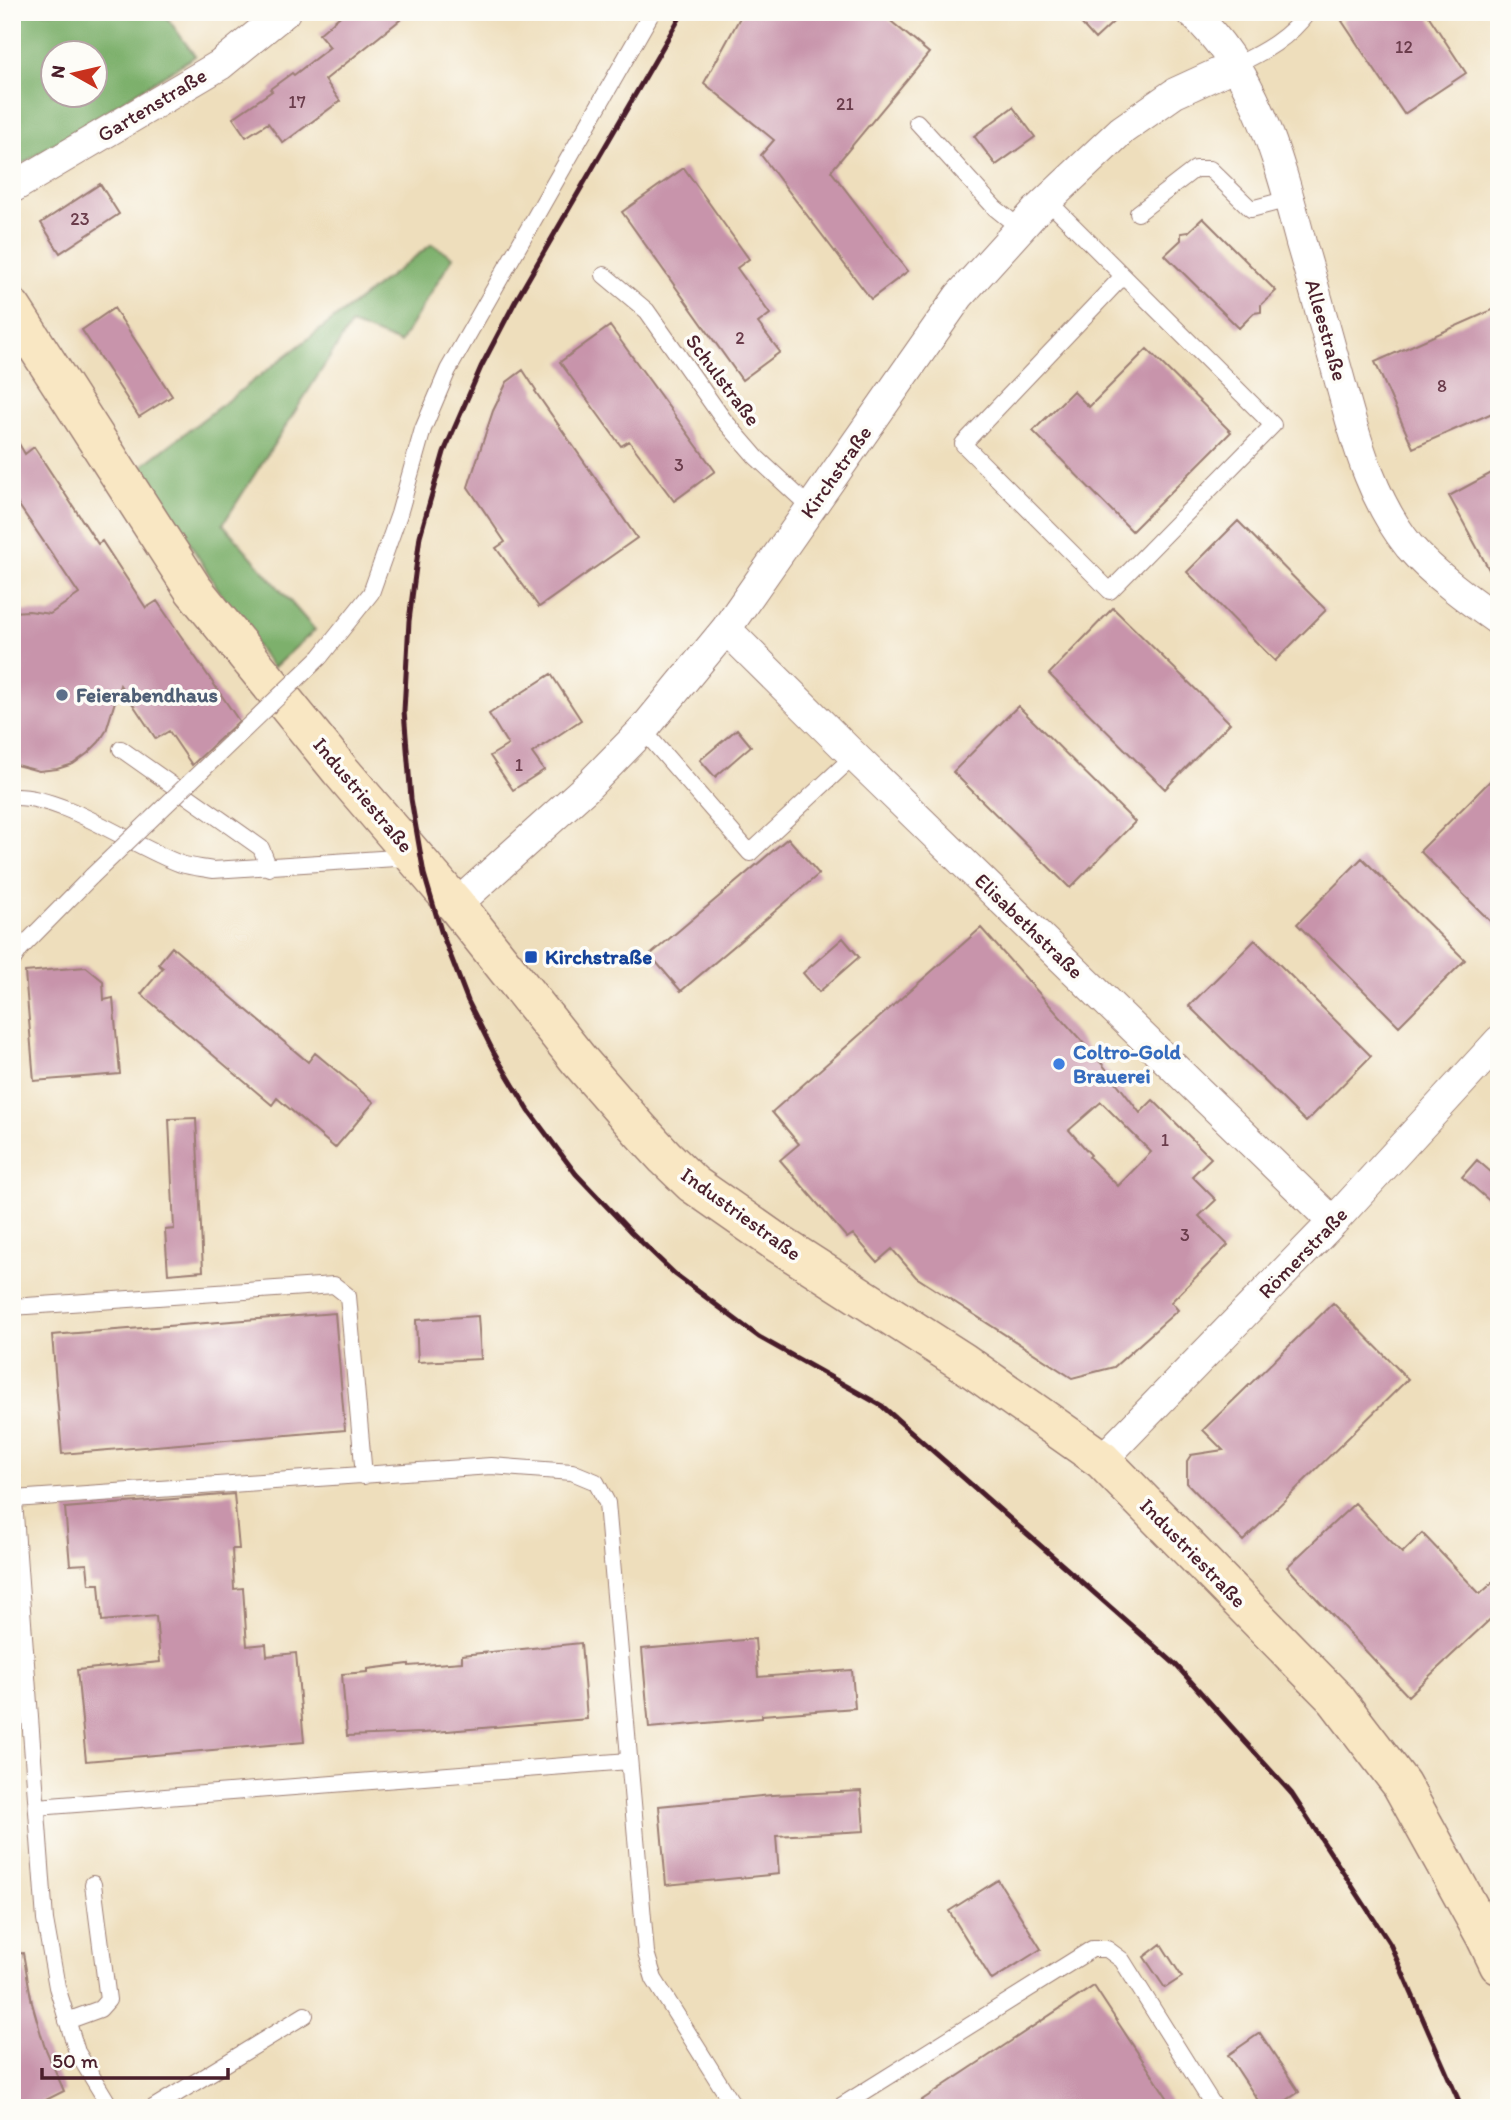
<svg xmlns="http://www.w3.org/2000/svg" width="1511" height="2120" font-family="Itim,sans-serif">
  <style>
    .forest { fill: #7db06c; stroke: #64684c; stroke-width: 2; fill-rule: evenodd }
    .building { fill: #c894ab; fill-rule: evenodd }
    .lines { fill: none; stroke-linecap: round; stroke-linejoin: round }
    .lane-casing { stroke: #9c7e74; stroke-width: 18 }
    .street-casing { stroke: #9c7e74; stroke-width: 32 }
    .secondary-casing { stroke: #9c7e74; stroke-width: 41 }
    .lane { stroke: #fff; stroke-width: 16 }
    .street { stroke: #fff; stroke-width: 30 }
    .secondary { stroke: #f9e7c3; stroke-width: 38 }
    .rail { stroke: #4a1f2b; stroke-width: 5 }
    .lane-bridge-casing { stroke: #9c7e74; stroke-width: 18; stroke-linecap: butt }
    .lane-bridge { stroke: #fff; stroke-width: 16 }
    .service-dot { fill: #5c6f8a; stroke: #fdfcf7; stroke-width: 2.5 }
    .transit-dot { fill: #1a4fb4; stroke: #fdfcf7; stroke-width: 2.5 }
    .shop-dot { fill: #3f7fe0; stroke: #fdfcf7; stroke-width: 2.5 }
    .labels { text-anchor: middle; stroke-width: 7; stroke-linejoin: round; paint-order: stroke }
    .number-label { font-size: 18px; fill: #6a3c4b }
    .street-label { font-size: 21px; fill: #4a1f2b; stroke: #fdfcf7 }
    .service-label { font-size: 21px; font-weight: bold; fill: #4e5e75; stroke: #fdfcf7; text-anchor: start }
    .transit-label { font-size: 21px; font-weight: bold; fill: #164399; stroke: #fdfcf7; text-anchor: start }
    .shop-label { font-size: 21px; font-weight: bold; fill: #366cbe; stroke: #fdfcf7; text-anchor: start }
  </style>
  <rect width="100%" height="100%" fill="#fdfcf7"/>
  <filter id="ink" filterUnits="userSpaceOnUse"><feTurbulence type="fractalNoise" baseFrequency=".0143" numOctaves="2"/><feDisplacementMap in="SourceGraphic" scale="14" xChannelSelector="R" yChannelSelector="G"/><feConvolveMatrix kernelMatrix="1 2 1 2 8 2 1 2 1" color-interpolation-filters="sRGB"/></filter>
  <filter id="wash" filterUnits="userSpaceOnUse"><feTurbulence type="fractalNoise" baseFrequency=".00686" numOctaves="4" result="noise"/><feDisplacementMap in="SourceGraphic" scale="28" xChannelSelector="R" yChannelSelector="G"/><feGaussianBlur stdDeviation="1.57" result="paint"/><feColorMatrix in="noise" values="0 0 0 0 0 0 0 0 0 0 0 0 0 0 0 0 0 1.4 0 .05"/><feComposite in="paint" operator="in"/></filter>
  <g filter="url(#wash)">
    <rect width="100%" height="100%" fill="#eedebc"/>
    <!-- forest -->
    <path class="forest" d="M 12,12 L 163,12 L 195,56 L 12,170 ZM 52,52 L 94,52 L 94,94 L 52,94 Z
      M 432,244 L 453,257 L 400,343 L 351,324 L 223,524 L 315,630 L 273,668 L 239,623 L 142,466 Z"/>
    <g id="blocks">
      <!-- building -->
      <path class="building" d="M 345,12 L 410,12 L 325,80 L 340,101 L 283,143 L 268,123 L 246,137 L 233,118 L 272,91 L 270,89 L 292,73 L 294,75 L 330,47 L 319,34 Z
        M 743,12 L 880,12 L 929,53 L 831,171 L 908,271 L 871,299 L 761,155 L 774,140 L 704,83 Z
        M 1071,12 L 1124,12 L 1095,39 Z
        M 1355,12 L 1426,12 L 1466,73 L 1404,114 L 1342,21 Z
        M 1013,107 L 1035,137 L 996,165 L 974,136 Z
        M 684,168 L 749,259 L 737,268 L 770,314 L 758,323 L 780,352 L 742,380 L 622,212 Z
        M 100,184 L 119,214 L 60,253 L 41,223 Z
        M 1203,218 L 1276,291 L 1261,305 L 1261,312 L 1254,313 L 1239,328 L 1165,255 L 1181,240 L 1181,233 L 1188,232 Z
        M 1499,307 L 1499,410 L 1413,448 L 1375,362 Z
        M 114,308 L 172,396 L 139,417 L 82,330 Z
        M 610,326 L 715,471 L 674,501 L 629,441 L 621,446 L 560,362 Z
        M 1147,349 L 1231,432 L 1132,531 L 1033,431 L 1073,391 L 1089,407 Z
        M 523,370 L 536,390 L 535,391 L 637,538 L 539,607 L 496,548 L 505,542 L 468,487 L 493,411 L 507,382 Z
        M 12,432 L 25,454 L 34,447 L 98,544 L 102,541 L 146,608 L 157,601 L 239,721 L 192,765 L 169,731 L 156,739 L 120,685 L 106,731 L 99,742 L 88,753 L 73,764 L 57,769 L 39,771 L 12,764 L 12,612 L 29,611 L 50,614 L 79,594 L 12,495 Z
        M 1499,469 L 1499,588 L 1449,496 Z
        M 1238,521 L 1326,610 L 1275,661 L 1187,572 Z
        M 1113,608 L 1230,723 L 1165,789 L 1049,674 Z
        M 551,674 L 581,720 L 532,753 L 544,770 L 513,790 L 490,756 L 508,745 L 489,714 Z
        M 1018,706 L 1135,822 L 1070,888 L 953,772 Z
        M 737,729 L 751,746 L 715,777 L 700,760 Z
        M 1499,772 L 1499,930 L 1420,851 Z
        M 788,838 L 819,874 L 681,991 L 650,955 Z
        M 1362,858 L 1465,960 L 1399,1026 L 1297,924 Z
        M 981,928 L 1102,1064 L 1140,1113 L 1153,1100 L 1211,1158 L 1192,1176 L 1216,1200 L 1199,1216 L 1228,1245 L 1171,1302 L 1178,1310 L 1114,1367 L 1072,1378 L 916,1277 L 892,1249 L 877,1262 L 853,1234 L 847,1238 L 780,1160 L 799,1144 L 772,1112 ZM 1101,1102 L 1151,1152 L 1118,1186 L 1089,1157 L 1091,1155 L 1069,1130 Z
        M 843,938 L 859,957 L 819,992 L 803,973 Z
        M 1255,940 L 1371,1056 L 1306,1122 L 1189,1006 Z
        M 172,947 L 308,1062 L 315,1053 L 374,1102 L 335,1148 L 277,1098 L 272,1105 L 141,994 L 163,968 L 158,964 Z
        M 86,967 L 103,981 L 104,1000 L 113,998 L 120,1074 L 34,1081 L 25,972 Z
        M 196,1118 L 203,1271 L 168,1274 L 165,1230 L 174,1229 L 169,1119 Z
        M 1477,1160 L 1499,1179 L 1499,1209 L 1462,1177 Z
        M 1333,1303 L 1408,1379 L 1243,1541 L 1187,1483 L 1187,1461 L 1191,1455 L 1223,1450 L 1203,1430 Z
        M 335,1313 L 345,1430 L 62,1454 L 52,1335 Z
        M 478,1316 L 481,1359 L 418,1362 L 416,1320 Z
        M 234,1494 L 239,1549 L 232,1549 L 234,1589 L 243,1588 L 247,1646 L 266,1644 L 267,1656 L 296,1653 L 304,1742 L 86,1761 L 77,1670 L 160,1662 L 156,1616 L 102,1621 L 99,1584 L 89,1584 L 87,1564 L 70,1565 L 65,1508 Z
        M 1355,1503 L 1402,1553 L 1422,1533 L 1480,1594 L 1499,1577 L 1499,1611 L 1408,1696 L 1287,1567 Z
        M 755,1639 L 758,1677 L 852,1670 L 855,1708 L 762,1715 L 762,1718 L 649,1728 L 642,1649 Z
        M 581,1643 L 587,1719 L 423,1733 L 347,1736 L 342,1674 L 368,1672 L 368,1669 L 409,1664 L 409,1666 L 462,1662 L 462,1655 Z
        M 861,1791 L 864,1831 L 776,1836 L 779,1874 L 666,1885 L 659,1806 L 772,1795 Z
        M 998,1880 L 1041,1949 L 992,1980 L 949,1911 Z
        M 1161,1944 L 1182,1977 L 1165,1988 L 1144,1957 Z
        M 23,1953 L 32,2003 L 44,2045 L 64,2091 L 30,2108 L 12,2108 L 12,1954 Z
        M 1094,1986 L 1174,2108 L 910,2108 Z
        M 1260,2033 L 1299,2092 L 1275,2108 L 1263,2108 L 1228,2055 Z"/>
    </g>
  </g>
  <g filter="url(#ink)">
    <use href="#blocks" fill-opacity="0" stroke="#9c7e74" stroke-width="2"/>
    <g class="lines">
      <defs>
        <path id="lane" d="M 1236,65 C 1264,52 1289,38 1308,12
          M 917,122 L 995,208 L 1021,229
          M 1048,201 L 1273,425 L 1110,591 L 963,444 L 1123,276
          M 1138,213 L 1195,169 L 1210,169 L 1251,209 L 1289,199
          M 604,275 L 647,311 L 723,419 L 756,457 L 811,508
          M 320,657 L 371,593 L 399,514 L 423,429 L 448,370 L 652,12
          M 643,730 L 750,853 L 854,756
          M 121,749 L 261,848 L 269,868
          M 12,797 C 62,794 133,847 181,864 C 191,867 203,868 213,870 L 411,857
          M 12,961 L 20,949 L 92,876
          M 12,1307 L 334,1285 L 348,1296 L 364,1476
          M 12,1474 L 45,1920 L 57,1987 L 77,2052 L 111,2108
          M 14,1499 L 491,1466 L 572,1472 L 596,1482 L 607,1503 L 646,1953 L 654,1979 L 735,2108
          M 37,1807 L 629,1761
          M 67,2021 L 100,2009 L 108,2000 L 93,1884
          M 153,2108 L 305,2015
          M 838,2108 L 1092,1949 L 1107,1949 L 1122,1960 L 1215,2108"/>
        <path id="street" d="M 1191,12 C 1257,72 1279,161 1301,243 C 1316,294 1330,345 1344,396 C 1358,448 1375,504 1409,546 C 1433,574 1469,600 1499,621
          M 12,188 L 220,65 L 285,12
          M 726,629 L 854,756 L 1333,1222
          M 456,905 L 588,786 L 643,730 L 726,629 L 959,296 L 1035,212 L 1122,130 L 1175,93 L 1236,65
          M 1102,1460 L 1333,1222 L 1499,1041"/>
        <path id="secondary" d="M 12,308 L 193,589 L 340,770 L 456,905 L 578,1059 L 640,1130 L 665,1157 L 693,1184 L 776,1242 L 963,1362 L 1102,1460 L 1336,1699 L 1401,1784 L 1485,1936 L 1499,1965"/>
      </defs>
      <!-- lane casing -->
      <use href="#lane" class="lane-casing"/>
      <!-- street casing -->
      <use href="#street" class="street-casing"/>
      <!-- secondary casing -->
      <use href="#secondary" class="secondary-casing"/>
      <!-- lane -->
      <use href="#lane" class="lane"/>
      <!-- street -->
      <use href="#street" class="street"/>
      <!-- secondary -->
      <use href="#secondary" class="secondary"/>
      <!-- rail -->
      <path class="rail" d="M 683,12 L 515,302 L 481,367 L 444,452 L 420,536 L 409,621 L 404,711 L 411,799 L 424,874 L 441,931 L 468,1001 L 495,1055 L 529,1111 L 576,1174 L 631,1232 L 675,1274 L 759,1337 L 882,1406 L 1176,1665 L 1292,1794 L 1390,1944 L 1462,2108"/>
      <defs>
        <path id="lane-bridge" d="M 92,876 L 320,657"/>
      </defs>
      <!-- lane-bridge casing -->
      <use href="#lane-bridge" class="lane-bridge-casing"/>
      <!-- lane-bridge -->
      <use href="#lane-bridge" class="lane-bridge"/>
    </g>
  </g>
  <!-- markers -->
  <circle class="service-dot" cx="62" cy="695" r="7"/>
  <rect class="transit-dot" x="524" y="950" width="14" height="14" rx="3.5"/>
  <circle class="shop-dot" cx="1059" cy="1064" r="7"/>
  <g class="labels">
    <!-- number labels -->
    <g class="number-label">
      <text x="1404" y="53">12</text>
      <text x="297" y="108">17</text>
      <text x="845" y="110">21</text>
      <text x="80" y="225">23</text>
      <text x="740" y="344">2</text>
      <text x="1442" y="392">8</text>
      <text x="679" y="471">3</text>
      <text x="519" y="771">1</text>
      <text x="1165" y="1146">1</text>
      <text x="1185" y="1241">3</text>
    </g>
    <!-- street labels -->
    <g class="street-label">
      <text transform="translate(152 105) rotate(-31)" y="7">Gartenstraße</text>
      <text transform="translate(1326 330) rotate(74)" y="7">Alleestraße</text>
      <text transform="translate(723 380) rotate(53)" y="7">Schulstraße</text>
      <text transform="translate(836 472) rotate(-55)" y="7">Kirchstraße</text>
      <text transform="translate(363 795) rotate(50)" y="7">Industriestraße</text>
      <text transform="translate(1029 926) rotate(44)" y="7">Elisabethstraße</text>
      <text transform="translate(741 1214) rotate(36)" y="7">Industriestraße</text>
      <text transform="translate(1303 1253) rotate(-46)" y="7">Römerstraße</text>
      <text transform="translate(1193 1553) rotate(46)" y="7">Industriestraße</text>
    </g>
    <!-- service labels -->
    <g class="service-label">
      <text x="76" y="702">Feierabendhaus</text>
    </g>
    <!-- transit labels -->
    <g class="transit-label">
      <text x="545" y="964">Kirchstraße</text>
    </g>
    <!-- shop labels -->
    <g class="shop-label">
      <text x="1073" y="1059">Coltro-Gold<tspan x="1073" dy="24">Brauerei</tspan></text>
    </g>
  </g>
  <!-- margin -->
  <rect width="1511" height="2120" fill="none" stroke="#fdfcf7" stroke-width="42"/>
  <!-- north arrow -->
  <g transform="translate(74 74) rotate(278)"><circle r="33" fill="#fdfcf7" stroke="#b5a4a5" stroke-width="2"/>
  <path d="M0-5L12 26L0 18L-12 26Z" fill="#c8321e"/>
  <text y="-10" font-size="19" font-weight="bold" text-anchor="middle" fill="#4a1f2b">N</text>
  </g>
  <!-- scale -->
  <path d="M42 2068v10h186v-10" fill="none" stroke="#4a1f2b" stroke-width="3.5"/>
  <text x="52" y="2068" font-size="21" fill="#4a1f2b" stroke="#fdfcf7" stroke-width="5" paint-order="stroke">50 m</text>
</svg>
